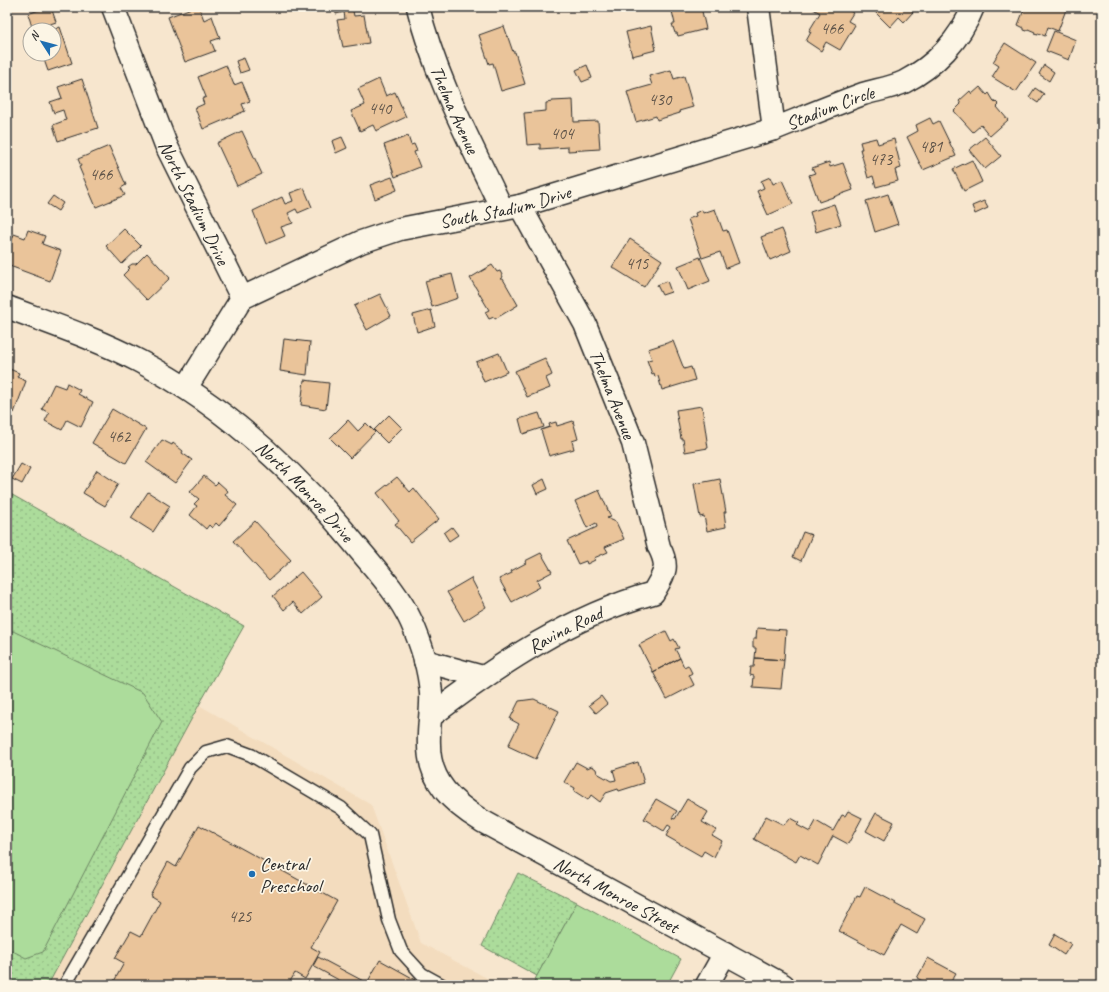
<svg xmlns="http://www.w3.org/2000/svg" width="1109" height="992" font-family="Caveat,sans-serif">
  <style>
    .built { fill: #f3dcbe }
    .grass { fill: url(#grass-dots); stroke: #6c8463 }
    .garden { fill: #acdc9b; stroke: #6c8463 }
    .building { fill: #eac49a; stroke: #2b2b2b }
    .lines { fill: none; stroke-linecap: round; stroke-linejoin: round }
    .lane-casing { stroke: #2b2b2b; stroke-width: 15 }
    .street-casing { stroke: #2b2b2b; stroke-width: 25 }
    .lane { stroke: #fcf5e5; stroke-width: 12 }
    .street { stroke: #fcf5e5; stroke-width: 22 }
    .poi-dot { fill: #1f6fb2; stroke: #fcf5e5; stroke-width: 1.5 }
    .labels { text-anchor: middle; stroke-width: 3.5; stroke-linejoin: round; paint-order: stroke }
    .number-label { font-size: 17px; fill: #5b5147 }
    .street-label { font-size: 19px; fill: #2b2b2b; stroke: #fcf5e5 }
    .poi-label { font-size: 19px; fill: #2b2b2b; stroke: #fcf5e5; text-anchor: start }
  </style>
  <defs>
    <pattern id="grass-dots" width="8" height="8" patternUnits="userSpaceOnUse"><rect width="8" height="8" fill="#acdc9b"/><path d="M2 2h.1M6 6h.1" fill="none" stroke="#94bd86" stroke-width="1.8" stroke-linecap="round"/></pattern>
  </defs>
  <rect width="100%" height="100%" fill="#f7e6ce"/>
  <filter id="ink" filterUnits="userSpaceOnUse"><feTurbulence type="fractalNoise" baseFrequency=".025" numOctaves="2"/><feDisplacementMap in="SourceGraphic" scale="8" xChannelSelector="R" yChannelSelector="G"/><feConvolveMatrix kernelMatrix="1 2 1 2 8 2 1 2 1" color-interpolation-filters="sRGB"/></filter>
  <g filter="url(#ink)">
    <!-- built -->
    <path class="built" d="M 199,705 L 371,805 L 421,943 L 500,985 L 48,985 Z"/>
    <!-- grass -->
    <path class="grass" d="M 7,492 L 244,626 L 199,705 L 48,985 L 7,985 Z
      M 518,873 L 577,902 L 537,976 L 482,946 Z"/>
    <!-- garden -->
    <path class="garden" d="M 13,631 L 143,693 L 162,722 L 43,952 L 26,958 L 7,948 L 7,632 Z
      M 577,902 L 681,959 L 667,985 L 532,985 Z"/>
    <!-- building -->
    <path class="building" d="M 47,7 L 51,7 L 56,22 L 33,30 L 28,14 Z
      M 194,7 L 199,7 L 204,20 L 212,16 L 220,38 L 211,41 L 215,51 L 185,62 L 168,17 Z
      M 335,7 L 357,7 L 358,10 L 353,11 L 354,16 L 364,15 L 369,43 L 343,47 L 337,20 L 345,19 L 344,12 L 336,14 Z
      M 671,7 L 701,7 L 706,29 L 678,36 L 677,33 L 675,33 L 672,24 L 675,24 Z
      M 810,7 L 844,7 L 853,13 L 848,21 L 855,25 L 840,50 L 826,42 L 821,51 L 806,41 L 811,32 L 809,31 L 820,13 Z
      M 870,7 L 910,7 L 913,12 L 904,22 L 899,17 L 890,27 Z
      M 1025,7 L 1067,7 L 1058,31 L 1048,27 L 1045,36 L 1038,33 L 1038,35 L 1034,34 L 1035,32 L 1028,29 L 1027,31 L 1024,30 L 1024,28 L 1018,25 Z
      M 504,26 L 513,52 L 515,52 L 525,84 L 501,91 L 493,63 L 489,64 L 479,35 Z
      M 651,26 L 656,50 L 632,56 L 626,32 Z
      M 60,27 L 72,63 L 48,71 L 42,54 L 54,54 L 53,30 Z
      M 1054,31 L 1076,40 L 1069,60 L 1046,51 Z
      M 1005,43 L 1036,63 L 1016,92 L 992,77 L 999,66 L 993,62 Z
      M 244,58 L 249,70 L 240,73 L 236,61 Z
      M 226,65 L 234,85 L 242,82 L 250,101 L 242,104 L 245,111 L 203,129 L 195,108 L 204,104 L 202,99 L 206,97 L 198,77 Z
      M 587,65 L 592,78 L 582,82 L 576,70 Z
      M 1044,65 L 1054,72 L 1049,81 L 1039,74 Z
      M 671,70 L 674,79 L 684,76 L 693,107 L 679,111 L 680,113 L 657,120 L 656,116 L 636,122 L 627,92 L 652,85 L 649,76 Z
      M 82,79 L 98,128 L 58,141 L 53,125 L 66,120 L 63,110 L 54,113 L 50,102 L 62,98 L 58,87 Z
      M 379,79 L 386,96 L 395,92 L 406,117 L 376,131 L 373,125 L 360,131 L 351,111 L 365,105 L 358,89 Z
      M 980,87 L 987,95 L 989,93 L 995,103 L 996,102 L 999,105 L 997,107 L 1008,120 L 990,136 L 981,125 L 973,132 L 954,111 L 961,104 L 959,101 L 970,91 L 972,94 Z
      M 1035,88 L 1044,94 L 1038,103 L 1029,97 Z
      M 573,100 L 574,122 L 598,121 L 600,149 L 568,151 L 568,147 L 540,149 L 540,144 L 527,145 L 524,113 L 546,111 L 546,103 L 552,102 L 552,101 Z
      M 930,118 L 933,124 L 939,121 L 956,156 L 923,170 L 907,137 L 918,131 L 916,125 Z
      M 242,131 L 262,174 L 237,186 L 217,143 Z
      M 408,136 L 411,145 L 414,144 L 417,151 L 414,152 L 420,167 L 395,177 L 384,145 Z
      M 342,137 L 347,148 L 336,153 L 332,141 Z
      M 985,137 L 1001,156 L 985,169 L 969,150 Z
      M 876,138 L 878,144 L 894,139 L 901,168 L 895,170 L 898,181 L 876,187 L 873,176 L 868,178 L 860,149 L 862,149 L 860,142 Z
      M 109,146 L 126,185 L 121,188 L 125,195 L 96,207 L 79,167 L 81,166 L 78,159 Z
      M 972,160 L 982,182 L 964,191 L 953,169 Z
      M 829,162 L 830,167 L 843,163 L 853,190 L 819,202 L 809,175 L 815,173 L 812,168 Z
      M 392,177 L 397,190 L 375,199 L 370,185 Z
      M 770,177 L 773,184 L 782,180 L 793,204 L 768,215 L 757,191 L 764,188 L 761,181 Z
      M 304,188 L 312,207 L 298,213 L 296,209 L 288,213 L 293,223 L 281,227 L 285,236 L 266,244 L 253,211 L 282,197 L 285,204 L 293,201 L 290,193 Z
      M 888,194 L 898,224 L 875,232 L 866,201 Z
      M 53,196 L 63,203 L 58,211 L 47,204 Z
      M 984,201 L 988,208 L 975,214 L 972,206 Z
      M 834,204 L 841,224 L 816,232 L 810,212 Z
      M 715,209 L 723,231 L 727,230 L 739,263 L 726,268 L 720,252 L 702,258 L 688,219 L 696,216 L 695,213 L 702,210 L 703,213 Z
      M 124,229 L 141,246 L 122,264 L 106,246 Z
      M 782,229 L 791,251 L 770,260 L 761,237 Z
      M 28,230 L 45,236 L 42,244 L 61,251 L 50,281 L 7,265 L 7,253 L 14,234 L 25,238 Z
      M 630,239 L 662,260 L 644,287 L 612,267 Z
      M 147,253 L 170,278 L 147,300 L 123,275 L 130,268 L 128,267 L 132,264 L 136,264 Z
      M 700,257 L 710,281 L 688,290 L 678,266 Z
      M 492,265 L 497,272 L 500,271 L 503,277 L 500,279 L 503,279 L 518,305 L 495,319 L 494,317 L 489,319 L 485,312 L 489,310 L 470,278 Z
      M 452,274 L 458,298 L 432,307 L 425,281 Z
      M 667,281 L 671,292 L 662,295 L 657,285 Z
      M 380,294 L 391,316 L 367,330 L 354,306 Z
      M 431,310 L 435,326 L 417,332 L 413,315 Z
      M 284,339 L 310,342 L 307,375 L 280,371 Z
      M 673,341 L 684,369 L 691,367 L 695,380 L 662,390 L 658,376 L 655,377 L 654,373 L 652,374 L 647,360 L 652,359 L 648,349 Z
      M 499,353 L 507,372 L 484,382 L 476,362 Z
      M 545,358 L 552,375 L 546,378 L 550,388 L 527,397 L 515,371 Z
      M 7,368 L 19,373 L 17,377 L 26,381 L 14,413 L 7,410 Z
      M 304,380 L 329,383 L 326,409 L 301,405 Z
      M 67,383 L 80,390 L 78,394 L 93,402 L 81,427 L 67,420 L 62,430 L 45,421 L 49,413 L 42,409 L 54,384 L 65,388 Z
      M 702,406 L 708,448 L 685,452 L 683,439 L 681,439 L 676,410 Z
      M 112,409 L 146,429 L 126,463 L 92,443 Z
      M 539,413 L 544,427 L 523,434 L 519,419 Z
      M 389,415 L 402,428 L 387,443 L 374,430 Z
      M 348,420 L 358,431 L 366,423 L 375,432 L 350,458 L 330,438 Z
      M 573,421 L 578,439 L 572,441 L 574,449 L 549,456 L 541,430 L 550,427 L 549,424 L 556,422 L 557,426 Z
      M 162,440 L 172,445 L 173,443 L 183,451 L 182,453 L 192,460 L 175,483 L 146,462 Z
      M 21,464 L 30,469 L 22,484 L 12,479 Z
      M 97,470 L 118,484 L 105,506 L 83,493 Z
      M 204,476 L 215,485 L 218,482 L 228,491 L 225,495 L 237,505 L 219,526 L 216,523 L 212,528 L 209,525 L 206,529 L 190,515 L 197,506 L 194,504 L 199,499 L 190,492 Z
      M 397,477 L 410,492 L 414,488 L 439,519 L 410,542 L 395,524 L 399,521 L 377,493 Z
      M 544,479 L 548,489 L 537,494 L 533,485 Z
      M 720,479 L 726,512 L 724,512 L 726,527 L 707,531 L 704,516 L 700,517 L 694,484 Z
      M 599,490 L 611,517 L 607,518 L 616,522 L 624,539 L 605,547 L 608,552 L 594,558 L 595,560 L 587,564 L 586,561 L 578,564 L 567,541 L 597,527 L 596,523 L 587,528 L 575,501 Z
      M 148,492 L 170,506 L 153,532 L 131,518 Z
      M 255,521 L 291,560 L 269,580 L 233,541 Z
      M 452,527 L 458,535 L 449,541 L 444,533 Z
      M 803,532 L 812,535 L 801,561 L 793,557 Z
      M 541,553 L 552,572 L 537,580 L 540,587 L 512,602 L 499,579 L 512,573 L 511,571 L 526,563 L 525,561 Z
      M 301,572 L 322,597 L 303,614 L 293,602 L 284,610 L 273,596 Z
      M 471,578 L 486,607 L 464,621 L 447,592 Z
      M 757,628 L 786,630 L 784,660 L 755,658 L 756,648 L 753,648 L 753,639 L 756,639 Z
      M 666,631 L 671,641 L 674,639 L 679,648 L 675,649 L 680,658 L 653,672 L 639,645 Z
      M 680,658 L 684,667 L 688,665 L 692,673 L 689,675 L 694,685 L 667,699 L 653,672 Z
      M 755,658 L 784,660 L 781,689 L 753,687 L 754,676 L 750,675 L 751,667 L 754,667 Z
      M 601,696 L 607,704 L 596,713 L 589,705 Z
      M 534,699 L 559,711 L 536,759 L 508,746 L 519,724 L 510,719 L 519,701 Z
      M 576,762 L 587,768 L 592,766 L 596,769 L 597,773 L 611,781 L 616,780 L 613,770 L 638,762 L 644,783 L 619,791 L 618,789 L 606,793 L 600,802 L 591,795 L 588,800 L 574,791 L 575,788 L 564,782 Z
      M 656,799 L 677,811 L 672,818 L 675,819 L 687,799 L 708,812 L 702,822 L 716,830 L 712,835 L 722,841 L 714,857 L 704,851 L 701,856 L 666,836 L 671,827 L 668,825 L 664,831 L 644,819 Z
      M 848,811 L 862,818 L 848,844 L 833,836 L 818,865 L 800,855 L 796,862 L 754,839 L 766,816 L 784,825 L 790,818 L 799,823 L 797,825 L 810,832 L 816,821 L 833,831 L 842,815 L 845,816 Z
      M 876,813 L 894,822 L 884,841 L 866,831 Z
      M 199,825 L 337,901 L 311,947 L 320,952 L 305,979 L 295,973 L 288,985 L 112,985 L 124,963 L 115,958 L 131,931 L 141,936 L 160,901 L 150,895 L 168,862 L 176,867 Z
      M 865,887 L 925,919 L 917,934 L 901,925 L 884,955 L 839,931 L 857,896 L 860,897 Z
      M 1055,934 L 1071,944 L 1064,955 L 1049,945 Z
      M 318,957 L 367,983 L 380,960 L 425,985 L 348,985 L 313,966 Z
      M 928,958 L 956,973 L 949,985 L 930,985 L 917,978 Z"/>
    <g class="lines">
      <defs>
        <path id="lane" d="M 65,985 L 190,768 L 206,752 L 227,746 L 251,755 L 341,808 L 370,835 L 389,920 L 401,951 L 422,974 L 442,985"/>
        <g id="street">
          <path id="s1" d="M 113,7 L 166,145 L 242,298 L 186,388"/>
          <path id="s2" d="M 418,7 C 435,78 471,143 502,209"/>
          <path id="s3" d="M 758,7 L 774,129 C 804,117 833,105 863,94 C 876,90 891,88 904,82 C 935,66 960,40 973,7"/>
          <path id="s4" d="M 242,298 L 361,242 L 400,229 L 520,206 L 774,129"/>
          <path id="s5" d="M 7,307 C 52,324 97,339 139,361 C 224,405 293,469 353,542 C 373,567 397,591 411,621 C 421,643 429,668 431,693 C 432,710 428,728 429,745 C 429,782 453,803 482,821 L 783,985"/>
          <path d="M 425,661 L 483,677"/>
          <path id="s6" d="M 431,716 C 499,664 571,616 653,593 C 664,574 670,568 659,547 L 633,443 L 585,324 L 520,206"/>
          <path d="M 707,985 L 725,953"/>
        </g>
      </defs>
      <!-- lane casing -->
      <use href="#lane" class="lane-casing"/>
      <!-- street casing -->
      <use href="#street" class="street-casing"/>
      <!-- lane -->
      <use href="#lane" class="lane"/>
      <!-- street -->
      <use href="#street" class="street"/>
    </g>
  </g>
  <!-- markers -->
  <circle class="poi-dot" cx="252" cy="874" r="4"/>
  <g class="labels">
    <!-- number labels -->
    <g class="number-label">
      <text x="832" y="34">466</text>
      <text x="660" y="105">430</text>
      <text x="380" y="114">440</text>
      <text x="562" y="139">404</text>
      <text x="931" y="152">481</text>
      <text x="881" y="165">473</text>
      <text x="101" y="180">466</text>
      <text x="637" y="269">415</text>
      <text x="119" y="442">462</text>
      <text x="240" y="922">425</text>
    </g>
    <!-- street labels -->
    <g class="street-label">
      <text dy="7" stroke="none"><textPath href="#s3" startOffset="183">Stadium Circle</textPath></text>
      <text dy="7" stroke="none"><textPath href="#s2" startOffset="109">Thelma Avenue</textPath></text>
      <text dy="7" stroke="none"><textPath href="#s1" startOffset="212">North Stadium Drive</textPath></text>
      <text dy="7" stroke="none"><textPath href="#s4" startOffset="280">South Stadium Drive</textPath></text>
      <text transform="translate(613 394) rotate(68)" y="7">Thelma Avenue</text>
      <text dy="7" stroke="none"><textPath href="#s5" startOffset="355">North Monroe Drive</textPath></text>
      <text dy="7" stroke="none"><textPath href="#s6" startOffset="160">Ravina Road</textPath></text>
      <text dy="7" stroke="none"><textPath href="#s5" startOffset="901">North Monroe Street</textPath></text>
    </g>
    <!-- poi labels -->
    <g class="poi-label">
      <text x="260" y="870">Central<tspan x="260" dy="22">Preschool</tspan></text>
    </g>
  </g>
  <!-- margin -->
  <rect width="1109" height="992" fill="none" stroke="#fcf5e5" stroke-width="24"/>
  <rect x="12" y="12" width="1085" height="968" fill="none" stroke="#2b2b2b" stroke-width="1.5" filter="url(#ink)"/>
  <!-- north arrow -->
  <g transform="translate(42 42) rotate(306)"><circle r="19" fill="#fcf5e5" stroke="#a8a49b"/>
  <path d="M0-3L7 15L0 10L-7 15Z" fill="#1f6fb2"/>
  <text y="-6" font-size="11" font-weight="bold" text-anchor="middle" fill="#2b2b2b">N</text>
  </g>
</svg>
